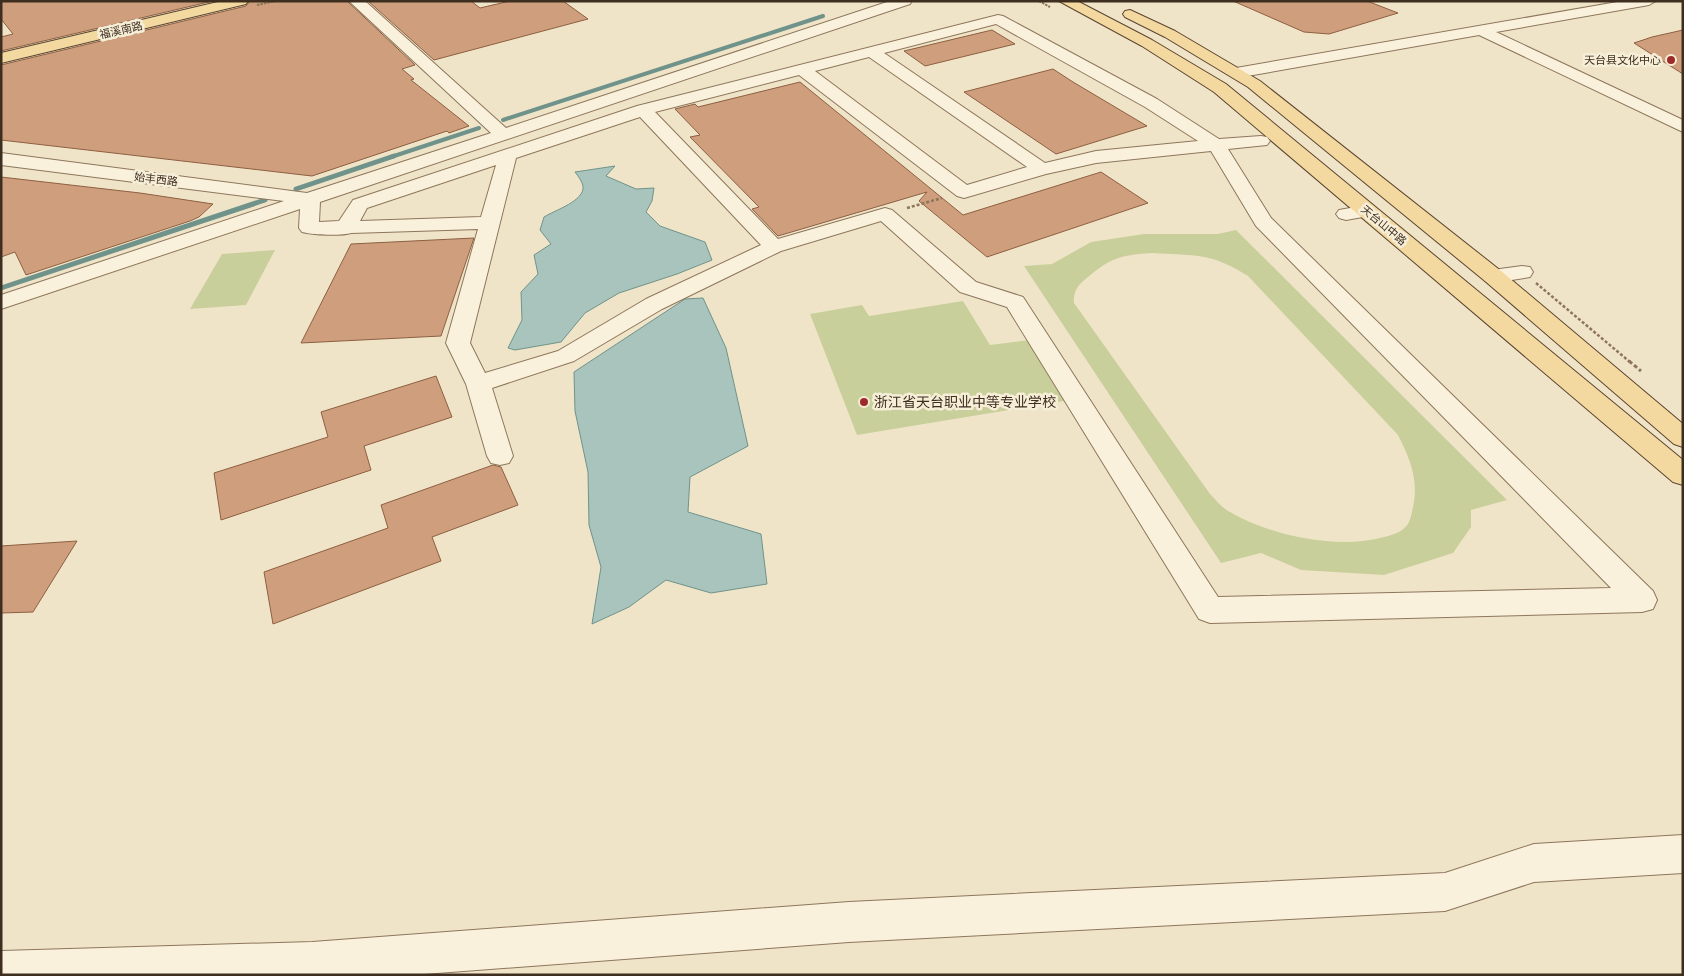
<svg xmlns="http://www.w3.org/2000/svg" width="1684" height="976" font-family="Literata,'Noto Sans SC',serif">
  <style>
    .green { fill: #c9cf9b; fill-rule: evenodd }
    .water { fill: #a9c4bc; stroke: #6f938a }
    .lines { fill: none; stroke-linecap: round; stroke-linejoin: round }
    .stream-far1 { stroke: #6f938a; stroke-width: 4 }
    .stream { stroke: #6f938a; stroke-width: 5 }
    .building { fill: #cf9f7d; stroke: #8d5f41 }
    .minor-casing { stroke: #8d765c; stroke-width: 2 }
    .major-casing { stroke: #5b4430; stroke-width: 2 }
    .path-far2 { stroke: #8d765c; stroke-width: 2; stroke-dasharray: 2.5 1; stroke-linecap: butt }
    .path-far1 { stroke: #8d765c; stroke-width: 2.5; stroke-dasharray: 3 2; stroke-linecap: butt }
    .path { stroke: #8d765c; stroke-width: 3; stroke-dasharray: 4 2.5; stroke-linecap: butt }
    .minor { fill: #faf1dc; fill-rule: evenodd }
    .major { fill: #f3d9a0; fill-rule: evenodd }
    .poi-dot { fill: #9e2a2b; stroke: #f7eed8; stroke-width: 2 }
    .labels { text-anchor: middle; stroke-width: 5; stroke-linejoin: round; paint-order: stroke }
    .far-street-label { font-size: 11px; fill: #3d2e20; stroke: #f7eed8 }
    .far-poi-label { font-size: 11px; fill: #3d2e20; stroke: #f7eed8; text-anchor: end }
    .poi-label { font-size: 14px; fill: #3d2e20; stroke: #f7eed8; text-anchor: start }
  </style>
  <rect width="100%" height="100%" fill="#f0e4c8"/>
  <!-- green -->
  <path class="green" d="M 1236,230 L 1507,500 L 1471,510 L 1471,527 L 1453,553 L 1384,575 L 1301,570 L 1261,553 L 1221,563 L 1024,266 L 1052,264 L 1091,242 L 1144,234 L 1218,234 ZM 1153,253 C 1196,256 1210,252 1248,276 L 1398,435 C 1410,459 1419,480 1413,507 C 1412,511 1411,518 1409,522 C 1405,531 1393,535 1384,537 C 1338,550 1271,536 1230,512 C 1222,508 1216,500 1210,494 L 1074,303 C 1073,291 1078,285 1088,277 C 1112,257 1122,255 1153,253 Z
    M 275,250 L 246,305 L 190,309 L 222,254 Z
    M 963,301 L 990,345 L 1029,340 L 1064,401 L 857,435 L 810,314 L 862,305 L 869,316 Z"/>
  <!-- water -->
  <path class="water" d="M 615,166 L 606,176 L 636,189 L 654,188 L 652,201 L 646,212 L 660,226 L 705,242 L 712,260 L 677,274 L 619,293 L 585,313 L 561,342 L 515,350 L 508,348 L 522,320 L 521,292 L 538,274 L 534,255 L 551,244 L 540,230 L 544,217 C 555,210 585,201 583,186 C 582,181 578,176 575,172 Z
    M 703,298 L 726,348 L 748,446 L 690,477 L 688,512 L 761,534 L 767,584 L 711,593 L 666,580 L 629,607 L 592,624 L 601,567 L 589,525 L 588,472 L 575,411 L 574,372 L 685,299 Z"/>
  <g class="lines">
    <!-- stream-far1 -->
    <path class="stream-far1" d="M 503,120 L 823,16
      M 391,157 L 479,128"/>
    <!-- stream -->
    <path class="stream" d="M 296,189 L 394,156
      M 1,288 L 265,200"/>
  </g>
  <!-- building -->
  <path class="building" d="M 1,1 L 213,1 L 1,51 L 1,37 L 13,34 L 1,19 Z
    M 250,1 L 347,1 L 415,65 L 402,69 L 414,79 L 411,80 L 469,126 L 449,133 L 447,131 L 312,176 L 1,140 L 1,65 L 246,6 Z
    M 368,1 L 471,1 L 480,8 L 510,1 L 563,1 L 588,19 L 434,60 Z
    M 1233,1 L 1367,1 L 1398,13 L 1329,34 L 1304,32 Z
    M 992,30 L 1015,44 L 925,66 L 904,51 Z
    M 1683,30 L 1683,74 L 1634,43 L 1652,37 Z
    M 1053,69 L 1073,82 L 1147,126 L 1056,154 L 964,92 Z
    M 800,82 L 963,215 L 1101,172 L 1148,203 L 987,257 L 919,201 L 927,192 L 778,236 L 752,209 L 759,207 L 690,137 L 700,135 L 675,109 L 695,104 L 698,107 Z
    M 1,177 L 140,193 L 213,204 L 199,217 L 190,221 L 26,275 L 15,252 L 1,257 Z
    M 474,238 L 441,336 L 301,343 L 351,244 Z
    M 436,376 L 452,417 L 364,446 L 371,470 L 221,520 L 214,473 L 328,437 L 321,412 Z
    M 493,465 L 501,467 L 518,505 L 432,537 L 441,561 L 273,624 L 264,572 L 388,528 L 381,505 Z
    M 77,541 L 33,612 L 1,613 L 1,546 Z"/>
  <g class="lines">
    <defs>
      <path id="minor" d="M 349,1 L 365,1 L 506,128 L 890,1 L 912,1 L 910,4 L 320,202 L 319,222 L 339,221 L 353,200 L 637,106 L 998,15 L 1003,16 L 1157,99 L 1219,139 L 1261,136 L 1267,137 L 1270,141 L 1267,145 L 1228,149 L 1271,218 L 1653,591 L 1657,600 L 1653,609 L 1642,612 L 1210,623 L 1199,619 L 1007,307 L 960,292 L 881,221 L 781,251 L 662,309 L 574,361 L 492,388 L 513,456 L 509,463 L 500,465 L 491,463 L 487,456 L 466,384 L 446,343 L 478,229 L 351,233 C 342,236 313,235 302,232 L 299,228 L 300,209 L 1,309 L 1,295 L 284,201 L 1,165 L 1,153 L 307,193 L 491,133 ZM 996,24 L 1145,107 L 1198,141 L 1096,151 L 1045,163 L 884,53 ZM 869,57 L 1027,167 L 967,185 L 815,71 ZM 799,75 L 957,196 L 964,198 L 1046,174 L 1096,163 L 1211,151 L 1256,226 L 1611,588 L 1218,597 L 1023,297 L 976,282 L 892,210 L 885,208 L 778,239 L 655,112 ZM 640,117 L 761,245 L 646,299 L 558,351 L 485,373 L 470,343 L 516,158 ZM 496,165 L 481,217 L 360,221 L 367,208 Z
        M 1623,1 L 1656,1 L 1649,5 L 1496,32 L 1683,120 L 1683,132 L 1479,35 L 1236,78 L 1228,73 L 1236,68 Z
        M 1367,205 L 1374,207 L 1377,211 L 1374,215 L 1346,220 L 1339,218 L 1336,214 L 1339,210 Z
        M 1522,266 L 1530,267 L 1533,272 L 1530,277 L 1493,283 L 1485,281 L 1482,276 L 1485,271 Z
        M 1683,835 L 1683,873 L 1534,882 L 1445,911 L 849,942 L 411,975 L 1,975 L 1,951 L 312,942 L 849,902 L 1445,873 L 1534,844 Z"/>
      <path id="major" d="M 222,1 L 248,1 L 246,4 L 1,63 L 1,53 Z
        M 1059,1 L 1077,1 L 1152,40 L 1226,84 L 1683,460 L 1683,485 L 1673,482 L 1214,92 L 1142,46 Z
        M 1130,10 L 1175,31 L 1260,81 L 1501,271 L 1683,424 L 1683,447 L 1674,444 L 1485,281 L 1248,87 L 1165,37 L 1125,17 L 1123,14 L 1125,11 Z"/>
    </defs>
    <!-- minor casing -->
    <use href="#minor" class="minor-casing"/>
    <!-- major casing -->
    <use href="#major" class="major-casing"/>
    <!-- path-far2 -->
    <path class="path-far2" d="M 1039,1 L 1050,7
      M 257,5 L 275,1"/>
    <!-- path-far1 -->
    <path class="path-far1" d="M 907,208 L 942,198
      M 1536,283 L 1630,362"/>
    <!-- path -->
    <path class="path" d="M 1629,361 L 1641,371"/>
    <!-- minor -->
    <use href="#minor" class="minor"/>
    <!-- major -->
    <use href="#major" class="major"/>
  </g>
  <!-- markers -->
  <g class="poi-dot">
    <circle cx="1671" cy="60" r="5"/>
    <circle cx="864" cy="402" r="5"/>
  </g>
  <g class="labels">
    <!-- far-street labels -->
    <g class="far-street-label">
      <text transform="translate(121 30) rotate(-13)" y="4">福溪南路</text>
      <text transform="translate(156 179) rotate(7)" y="4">始丰西路</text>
      <text transform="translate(1384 225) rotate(40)" y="4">天台山中路</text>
    </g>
    <!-- far-poi labels -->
    <g class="far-poi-label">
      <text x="1661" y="64">天台县文化中心</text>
    </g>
    <!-- poi labels -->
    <g class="poi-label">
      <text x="874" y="407">浙江省天台职业中等专业学校</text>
    </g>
  </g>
  <!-- border -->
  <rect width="1684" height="976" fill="none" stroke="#3d2e20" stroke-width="5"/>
</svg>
